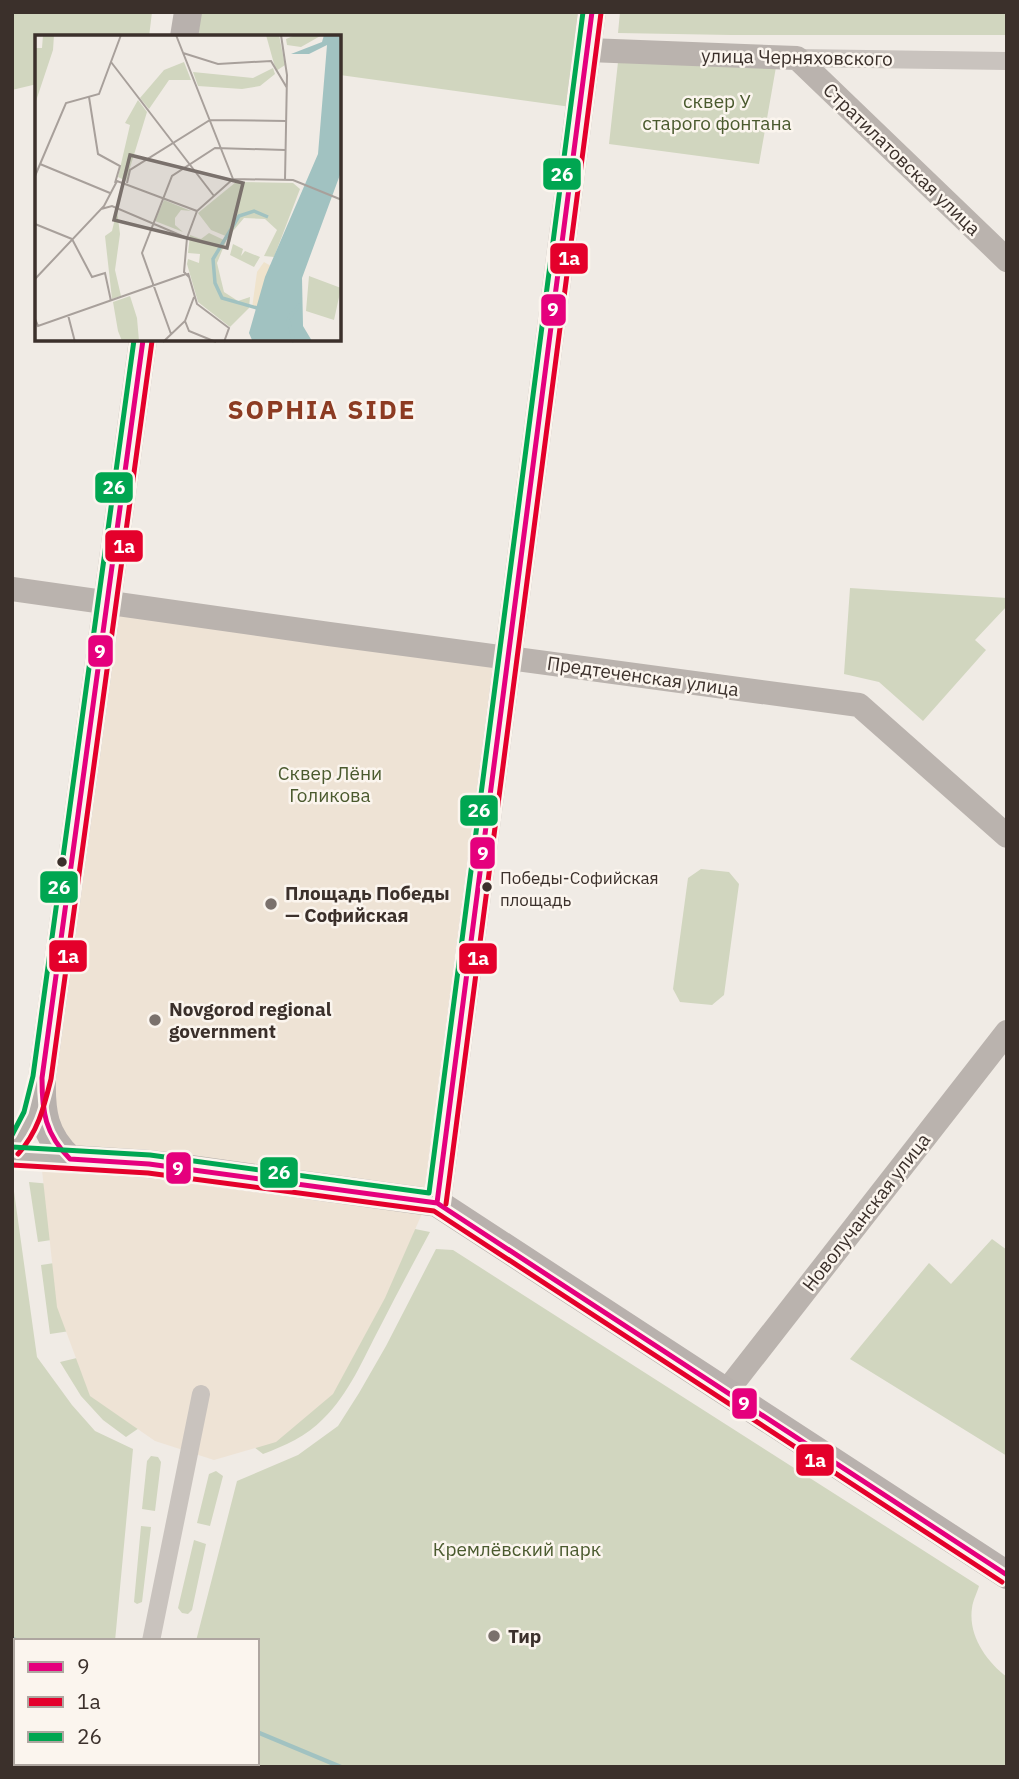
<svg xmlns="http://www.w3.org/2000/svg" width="1019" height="1779" font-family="'IBM Plex Sans',sans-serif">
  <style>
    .green { fill: #d1d6bf }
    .plaza { fill: #eee3d5 }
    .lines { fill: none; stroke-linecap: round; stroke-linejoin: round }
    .stream { stroke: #a1c2c1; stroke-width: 4.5 }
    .street { stroke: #c9c3be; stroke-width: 18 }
    .secondary { stroke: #bab3ae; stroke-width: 24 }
    .primary { stroke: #b8b1ad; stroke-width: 28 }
    .bus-1-casing { stroke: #fbf5ee; stroke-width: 10 }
    .bus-2-casing { stroke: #fbf5ee; stroke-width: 10 }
    .bus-3-casing { stroke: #fbf5ee; stroke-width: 10 }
    .bus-1 { stroke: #e5007d; stroke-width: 5 }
    .bus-2 { stroke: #e4002b; stroke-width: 5 }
    .bus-3 { stroke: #00a651; stroke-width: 5 }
    .bus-dot { fill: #3b302b; stroke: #fbf5ee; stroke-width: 2.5 }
    .poi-dot { fill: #7a716c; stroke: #fbf5ee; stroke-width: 2.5 }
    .labels { text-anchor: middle; stroke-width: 5; stroke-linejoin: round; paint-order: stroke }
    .bus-label { font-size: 17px; fill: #3b302b; stroke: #fbf5ee; text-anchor: start }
    .street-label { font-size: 19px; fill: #3b302b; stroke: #fbf5ee }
    .park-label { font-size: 19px; fill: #4a5a2e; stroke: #fbf5ee }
    .poi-label { font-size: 19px; font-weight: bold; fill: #3b302b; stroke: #fbf5ee; text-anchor: start }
    .district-label { font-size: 26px; font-weight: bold; letter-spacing: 2px; fill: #8c3b22; stroke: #fbf5ee }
    .inset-river { fill: none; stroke: #a1c2c1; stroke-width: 3.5 }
    .inset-road { fill: none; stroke: #a8a09b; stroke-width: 2 }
    .view { fill: #7a716c; fill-opacity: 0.15; stroke: #7a716c; stroke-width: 3.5 }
    .inset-edge { fill: none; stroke: #3b302b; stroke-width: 3.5 }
    .line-badge { stroke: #fbf5ee; stroke-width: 2.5 }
    .badge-label { font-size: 19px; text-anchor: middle; font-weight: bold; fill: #fff }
  </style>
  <rect width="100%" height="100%" fill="#f0ebe5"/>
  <!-- green -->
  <path class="green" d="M 12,12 L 152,12 L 149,37 L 37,37 L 37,84 L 12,90 Z
    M 201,12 L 582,12 L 571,107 L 340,75 L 340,37 L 198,37 Z
    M 620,12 L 1007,12 L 1007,35 L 731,35 L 618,33 Z
    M 618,62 L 776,67 L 759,164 L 609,144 Z
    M 850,588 L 1007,598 L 1007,606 L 975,640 L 986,650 L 923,721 L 879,682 L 844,674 Z
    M 701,869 L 729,872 L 739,884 L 724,995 L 712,1005 L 680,1002 L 673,989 L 688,878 Z
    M 12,1177 L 37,1357 L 72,1405 L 95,1431 L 133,1449 L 115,1641 L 16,1641 L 16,1719 L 12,1718 Z
    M 29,1182 L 51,1184 L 58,1239 L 38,1242 Z
    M 410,1228 L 430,1232 C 413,1264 396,1295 380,1327 C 363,1359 349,1394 323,1419 C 307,1436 284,1446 263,1454 L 246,1441 Z
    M 992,1239 L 1007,1250 L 1007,1456 L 850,1359 L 929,1263 L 951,1284 Z
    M 436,1249 L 453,1250 L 979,1586 C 977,1593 973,1600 972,1608 C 968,1635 986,1661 1007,1677 L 1007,1767 L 168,1767 L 163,1765 L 163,1763 L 257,1763 L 257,1641 L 196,1641 L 237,1481 L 298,1455 L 338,1426 L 359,1393 L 386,1346 Z
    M 61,1262 L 70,1331 L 50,1334 L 41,1265 Z
    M 81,1357 L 142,1426 L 126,1437 L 103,1420 L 81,1396 L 60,1362 Z
    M 151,1456 L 158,1457 L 161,1462 L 155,1511 L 142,1509 L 147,1461 Z
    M 216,1471 L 223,1476 L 210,1526 L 197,1523 L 209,1474 Z
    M 141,1526 L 151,1527 L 142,1602 L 137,1604 L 134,1602 Z
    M 194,1540 L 206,1544 L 192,1610 L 188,1614 L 182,1613 L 178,1608 Z"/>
  <!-- plaza -->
  <path class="plaza" d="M 116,612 L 497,666 L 431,1193 L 385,1298 L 333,1394 L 276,1442 L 214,1460 L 155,1441 L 90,1396 L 57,1307 L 39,1143 Z"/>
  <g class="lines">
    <!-- stream -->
    <path class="stream" d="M 12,1639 L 18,1641
      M 257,1732 L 341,1767"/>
    <!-- street -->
    <path class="street" d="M 797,58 L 1007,61
      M 151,1641 L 201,1394
      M 124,1767 L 125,1763"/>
    <!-- secondary -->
    <path class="secondary" d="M 588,50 L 797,58 L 1007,260
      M 12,589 L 329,634 L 859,705 L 1007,836
      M 12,1148 C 29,1131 34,1111 39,1089
      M 12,1156 L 70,1159
      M 726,1392 L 1007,1032"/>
    <!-- primary -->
    <path class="primary" d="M 184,37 L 188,12
      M 143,340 L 42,1078 C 41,1111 44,1136 70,1159 L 149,1164 L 190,1169 L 437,1203 L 1007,1575
      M 437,1203 L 592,12"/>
    <defs>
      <path id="bus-1" d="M 143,340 L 42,1078 C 42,1112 45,1134 70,1159 L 149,1164 L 437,1203 L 1007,1575
        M 437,1203 L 592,12"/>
      <path id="bus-2" d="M 18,1154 C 38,1132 44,1107 51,1079 L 152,341
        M 12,1165 L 148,1173 L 434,1211 L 1002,1582
        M 446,1204 L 601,13"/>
      <path id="bus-3" d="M 12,1135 L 24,1112 L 33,1076 L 134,340
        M 12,1147 L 150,1155 L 429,1193 L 583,12"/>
    </defs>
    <!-- bus-1 casing -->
    <use href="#bus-1" class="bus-1-casing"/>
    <!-- bus-2 casing -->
    <use href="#bus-2" class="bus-2-casing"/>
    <!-- bus-3 casing -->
    <use href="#bus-3" class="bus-3-casing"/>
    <!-- bus-1 -->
    <use href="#bus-1" class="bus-1"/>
    <!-- bus-2 -->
    <use href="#bus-2" class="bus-2"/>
    <!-- bus-3 -->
    <use href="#bus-3" class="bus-3"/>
  </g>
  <!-- markers -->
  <g class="bus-dot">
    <circle cx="62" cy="862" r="6"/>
    <circle cx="487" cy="887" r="6"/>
  </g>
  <g class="poi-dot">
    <circle cx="271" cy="904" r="7"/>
    <circle cx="155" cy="1020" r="7"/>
    <circle cx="494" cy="1636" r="7"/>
  </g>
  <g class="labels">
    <!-- bus labels -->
    <g class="bus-label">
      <text x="500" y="884">Победы-Софийская<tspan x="500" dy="22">площадь</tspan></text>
    </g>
    <!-- street labels -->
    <g class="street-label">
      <text transform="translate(797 57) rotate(1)" y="7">улица Черняховского</text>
      <text transform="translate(902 159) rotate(44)" y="7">Стратилатовская улица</text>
      <text transform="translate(643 676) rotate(8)" y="7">Предтеченская улица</text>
      <text transform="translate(866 1212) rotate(-52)" y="7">Новолучанская улица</text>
    </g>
    <!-- park labels -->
    <g class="park-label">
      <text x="717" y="108">сквер У<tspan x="717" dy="22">старого фонтана</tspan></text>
      <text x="330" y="780">Сквер Лёни<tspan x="330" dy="22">Голикова</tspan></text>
      <text x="517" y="1556">Кремлёвский парк</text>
    </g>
    <!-- poi labels -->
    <g class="poi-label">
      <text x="285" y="900">Площадь Победы<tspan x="285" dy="22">— Софийская</tspan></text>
      <text x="169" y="1016">Novgorod regional<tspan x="169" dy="22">government</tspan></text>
      <text x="508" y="1643">Тир</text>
    </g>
    <!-- district labels -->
    <g class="district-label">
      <text x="322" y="419">SOPHIA SIDE</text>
    </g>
  </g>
  <!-- overview -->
  <g transform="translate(35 35)">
    <rect width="306" height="306" fill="#f0ebe5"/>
    <path d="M 8,0 L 19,0 L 18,15 L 0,69 L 0,13 L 7,13 ZM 231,0 L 244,0 L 250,30 L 241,36 ZM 287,0 L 266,12 L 252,10 L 251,4 L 258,1 ZM 149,27 L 156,45 L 134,45 L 114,74 L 105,63 L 129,35 ZM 238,33 L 240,39 L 225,51 L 207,54 L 163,51 L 158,37 L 218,43 ZM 103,65 L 112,77 L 91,146 L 83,142 L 95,90 L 90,88 ZM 201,147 L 258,148 L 265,154 L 239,222 L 229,221 L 242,195 L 230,184 L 209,183 L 193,202 L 176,195 L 163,178 ZM 129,165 L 156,176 L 146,175 L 140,183 L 140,190 L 148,197 L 120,186 ZM 82,175 L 85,199 L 80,235 L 86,261 L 77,264 L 70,201 L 77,196 ZM 174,198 L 191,206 L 182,228 L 189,257 L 203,266 L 215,262 L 214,273 L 195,292 L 163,267 L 152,229 L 153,224 L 164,228 L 165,219 L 153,218 L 155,200 L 166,204 ZM 198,209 L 208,214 L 206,221 L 210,216 L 225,222 L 219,232 L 195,220 ZM 274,241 L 306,253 L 299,285 L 271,276 ZM 95,261 L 102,283 L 104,306 L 87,306 L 83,296 L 78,267 Z" fill="#d1d6bf"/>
    <path d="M 229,227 L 236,231 L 222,273 L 217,273 L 222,237 Z" fill="#efe3cc"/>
    <path d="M 289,0 L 306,0 L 306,137 L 267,243 L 268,291 L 277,306 L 210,306 L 217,305 L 214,298 L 230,242 L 283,119 L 292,10 L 274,19 L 256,19 L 287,7 Z" fill="#a1c2c1"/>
    <path class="inset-river" d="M 222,273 L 187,263 L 180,248 L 178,224 L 204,181 L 219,176 L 233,182M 259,307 L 253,284 L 265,269"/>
    <path class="inset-road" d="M 141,0 L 198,144M 246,0 L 252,40 L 250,145M 148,18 L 183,29 L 236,26 L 252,53M 76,27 L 179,161M 54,62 L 63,119 L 85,131 L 80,148M 5,129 L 75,158M 0,141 L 31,68 L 64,59 L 86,0M 198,144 L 258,145 L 307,165M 92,148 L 95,135 L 175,85 L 251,86M 66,174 L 77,171 L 152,203M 0,189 L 37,204M 37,204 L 57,242 L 70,238 L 76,266M 153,238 L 162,269 L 194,293 L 189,307M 154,242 L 149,237 L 152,203 L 162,176 L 198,144M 0,244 L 69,171 L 82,146 L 162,176M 33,280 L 40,307M 0,284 L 3,291 L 151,239M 150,286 L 154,296 L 181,307M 136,299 L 107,218 L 137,141 L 180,113 L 250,115M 128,307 L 150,286 L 159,262"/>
    <path class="view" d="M 95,120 L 208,148 L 192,213 L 79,185 Z"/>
    <rect width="306" height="306" class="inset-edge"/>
  </g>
  <g class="line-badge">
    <rect x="542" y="157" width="40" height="34" rx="7" fill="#00a651"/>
    <rect x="549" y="242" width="40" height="33" rx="7" fill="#e4002b"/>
    <rect x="540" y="293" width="27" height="34" rx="7" fill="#e5007d"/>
    <rect x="94" y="471" width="40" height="33" rx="7" fill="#00a651"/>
    <rect x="104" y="529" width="40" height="34" rx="7" fill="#e4002b"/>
    <rect x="87" y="634" width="27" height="34" rx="7" fill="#e5007d"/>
    <rect x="459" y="794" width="40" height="33" rx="7" fill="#00a651"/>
    <rect x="469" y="836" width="27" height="34" rx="7" fill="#e5007d"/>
    <rect x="39" y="870" width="40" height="34" rx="7" fill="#00a651"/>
    <rect x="48" y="939" width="40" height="34" rx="7" fill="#e4002b"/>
    <rect x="458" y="942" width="40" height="33" rx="7" fill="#e4002b"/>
    <rect x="165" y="1151" width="27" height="34" rx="7" fill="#e5007d"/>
    <rect x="259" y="1156" width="40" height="33" rx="7" fill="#00a651"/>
    <rect x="731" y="1387" width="27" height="33" rx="7" fill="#e5007d"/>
    <rect x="795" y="1443" width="40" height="34" rx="7" fill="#e4002b"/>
  </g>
  <g class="badge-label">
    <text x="562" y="181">26</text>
    <text x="569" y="265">1a</text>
    <text x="553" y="316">9</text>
    <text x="114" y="494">26</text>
    <text x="124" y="553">1a</text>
    <text x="100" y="658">9</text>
    <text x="479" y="817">26</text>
    <text x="483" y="860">9</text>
    <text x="59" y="894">26</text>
    <text x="68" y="963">1a</text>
    <text x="478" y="965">1a</text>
    <text x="178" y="1175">9</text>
    <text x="279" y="1179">26</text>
    <text x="744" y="1410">9</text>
    <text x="815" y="1467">1a</text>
  </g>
  <!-- border -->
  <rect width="1019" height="1779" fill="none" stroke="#3b302b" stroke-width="28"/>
  <!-- legend -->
  <rect x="14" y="1639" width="245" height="126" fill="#fbf5ee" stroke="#aea6a0" stroke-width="2"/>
  <rect x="28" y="1662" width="35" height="10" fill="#e5007d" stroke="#aea6a0" stroke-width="2"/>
  <text x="77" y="1674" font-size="21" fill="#3b302b">9</text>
  <rect x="28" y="1697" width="35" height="10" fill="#e4002b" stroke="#aea6a0" stroke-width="2"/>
  <text x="77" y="1709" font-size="21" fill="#3b302b">1a</text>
  <rect x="28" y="1732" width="35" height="10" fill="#00a651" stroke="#aea6a0" stroke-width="2"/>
  <text x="77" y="1744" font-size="21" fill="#3b302b">26</text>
</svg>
